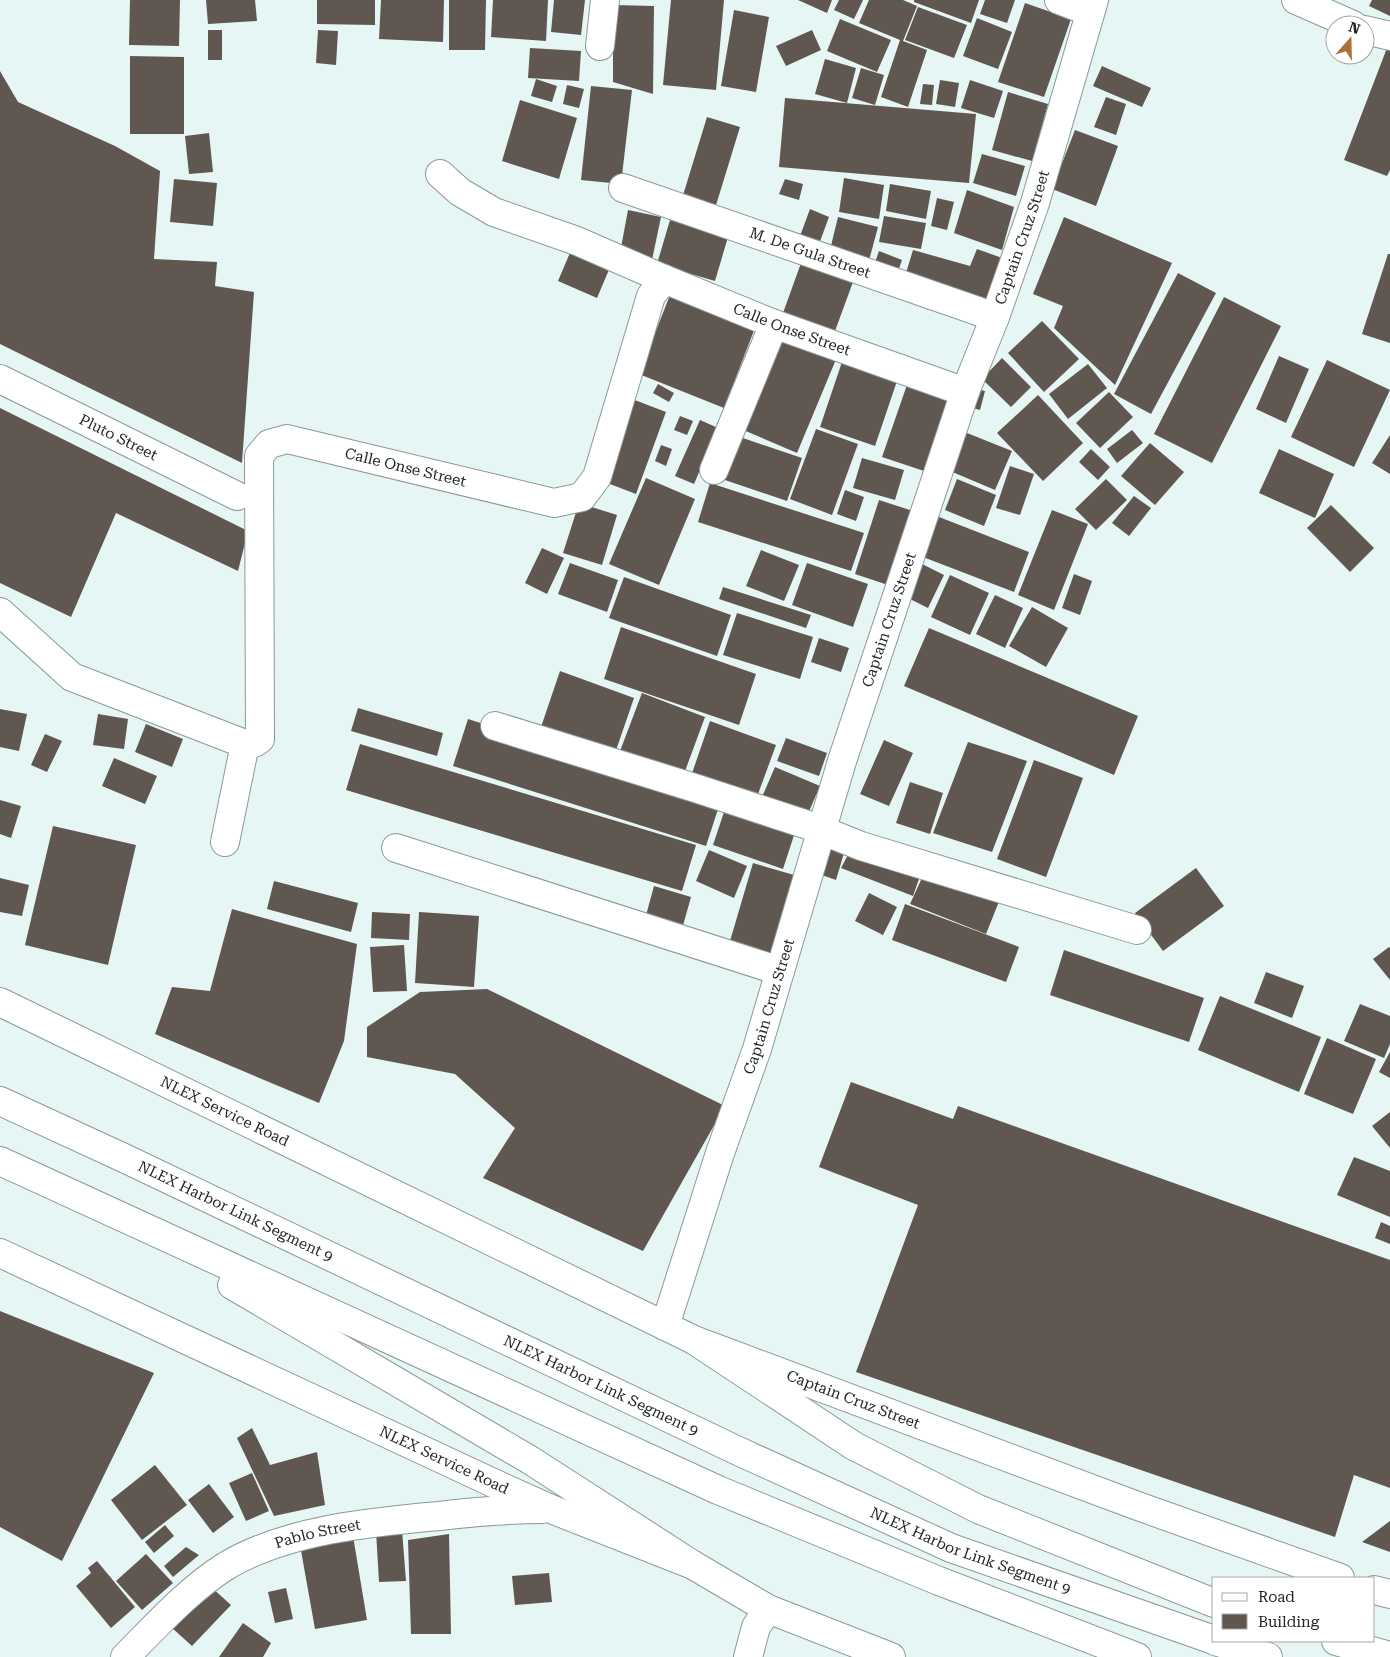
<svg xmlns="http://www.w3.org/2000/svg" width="1390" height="1657" font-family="'Roboto Serif',serif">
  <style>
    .building { fill: #605750 }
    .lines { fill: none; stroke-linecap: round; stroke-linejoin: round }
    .minor-casing { stroke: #8a9998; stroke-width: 30 }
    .highway-casing { stroke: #8a9998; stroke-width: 30 }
    .minor { stroke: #fff; stroke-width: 28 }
    .highway { stroke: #fff; stroke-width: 28 }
    .labels { text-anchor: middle; stroke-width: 5; stroke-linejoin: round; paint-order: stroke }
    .street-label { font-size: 15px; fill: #1e2423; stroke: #fff }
  </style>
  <rect width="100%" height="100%" fill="#e5f6f4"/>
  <!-- building -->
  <path class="building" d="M 130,0 L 180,0 L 179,46 L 129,45 Z
    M 206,0 L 255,0 L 257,21 L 208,24 Z
    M 317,0 L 375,0 L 375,25 L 317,24 Z
    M 381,0 L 444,0 L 443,42 L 379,39 Z
    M 449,0 L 486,0 L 485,50 L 449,50 Z
    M 493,0 L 548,0 L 546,41 L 491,37 Z
    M 554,0 L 585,0 L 581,35 L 551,32 Z
    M 671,0 L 724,0 L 716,90 L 663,85 Z
    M 798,0 L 832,0 L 827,13 Z
    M 839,0 L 863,0 L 854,19 L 834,10 Z
    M 869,0 L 903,0 L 917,6 L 903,41 L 927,50 L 908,107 L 881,97 L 900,40 L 859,23 Z
    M 914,0 L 979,0 L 971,23 L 914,2 Z
    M 985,0 L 1015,0 L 1007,23 L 980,14 Z
    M 1372,0 L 1390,0 L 1390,16 L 1369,6 Z
    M 1025,3 L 1071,19 L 1044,97 L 998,82 Z
    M 613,5 L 654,6 L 653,94 L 613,82 Z
    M 918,7 L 967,25 L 954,58 L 905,40 Z
    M 734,10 L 769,17 L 756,92 L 721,86 Z
    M 977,18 L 1012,32 L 998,69 L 963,56 Z
    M 840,19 L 891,40 L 877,72 L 827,51 Z
    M 208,30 L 222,30 L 222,60 L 208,60 Z
    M 318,30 L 338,31 L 336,65 L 316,63 Z
    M 812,30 L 821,50 L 786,66 L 776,46 Z
    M 530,48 L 581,51 L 579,81 L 528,78 Z
    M 1387,48 L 1390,49 L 1390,170 L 1387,176 L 1344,160 Z
    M 130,56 L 184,57 L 184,134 L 130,134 Z
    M 825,59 L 856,68 L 847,103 L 815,94 Z
    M 1102,66 L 1151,88 L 1142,107 L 1093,86 Z
    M 861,68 L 884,75 L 875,105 L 852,98 Z
    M 0,71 L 18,102 L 115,146 L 160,171 L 154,259 L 217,262 L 215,286 L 254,292 L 242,463 L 0,344 Z
    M 536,79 L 557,86 L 552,102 L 531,96 Z
    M 940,80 L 959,83 L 955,107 L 936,104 Z
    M 970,80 L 1003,91 L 994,118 L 961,108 Z
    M 923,84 L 934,85 L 932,105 L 920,104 Z
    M 567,85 L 584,89 L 579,108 L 563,104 Z
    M 591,86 L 632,90 L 621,184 L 581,180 Z
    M 1008,92 L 1048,104 L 1032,161 L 992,150 Z
    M 1106,97 L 1126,104 L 1116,135 L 1094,127 Z
    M 785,98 L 976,114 L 969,183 L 779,167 Z
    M 520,100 L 577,118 L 559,179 L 502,161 Z
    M 707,117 L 740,127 L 713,215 L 680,205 Z
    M 1075,130 L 1118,146 L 1096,206 L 1052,189 Z
    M 209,133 L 213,172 L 189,174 L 185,136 Z
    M 982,154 L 1025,166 L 1016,196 L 973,183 Z
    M 844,178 L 884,185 L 879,219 L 839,212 Z
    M 174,179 L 217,183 L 213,226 L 170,222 Z
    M 785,179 L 803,184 L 799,200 L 779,194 Z
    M 890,184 L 931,191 L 926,219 L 886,211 Z
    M 967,190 L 1014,207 L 1002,250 L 954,233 Z
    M 937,198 L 954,202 L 947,230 L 931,226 Z
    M 810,209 L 829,217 L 819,244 L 800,236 Z
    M 628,210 L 661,217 L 652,260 L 620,253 Z
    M 884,216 L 926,223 L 921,249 L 879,242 Z
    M 838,217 L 878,227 L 867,268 L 828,258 Z
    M 1064,217 L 1172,263 L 1115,385 L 1054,328 L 1063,306 L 1033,294 Z
    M 670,220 L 728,237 L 715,281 L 657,264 Z
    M 572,248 L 611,265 L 597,298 L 558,281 Z
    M 977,249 L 1005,259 L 984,309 L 903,283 L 913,250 L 970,266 Z
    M 879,251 L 902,260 L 896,277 L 873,268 Z
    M 1388,254 L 1390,254 L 1390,343 L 1362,334 Z
    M 801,263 L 853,282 L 835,331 L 783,313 Z
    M 1178,273 L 1216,293 L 1151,414 L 1114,394 Z
    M 670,295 L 755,328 L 724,408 L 639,374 Z
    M 1224,297 L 1281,326 L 1212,463 L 1154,434 Z
    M 1042,321 L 1079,359 L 1044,392 L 1008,353 Z
    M 781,334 L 837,357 L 797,453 L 741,429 Z
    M 844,356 L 899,375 L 875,446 L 820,427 Z
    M 1279,356 L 1309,369 L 1286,423 L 1256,409 Z
    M 1002,358 L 1031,387 L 1011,407 L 982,379 Z
    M 1327,360 L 1390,390 L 1354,467 L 1291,437 Z
    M 1088,364 L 1107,388 L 1068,419 L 1049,394 Z
    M 909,379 L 951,393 L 924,471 L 882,457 Z
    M 658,384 L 674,393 L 669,402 L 653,393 Z
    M 973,388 L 985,391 L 980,410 L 969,407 Z
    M 1109,392 L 1133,417 L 1100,448 L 1076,423 Z
    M 1038,395 L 1083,443 L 1043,481 L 997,433 Z
    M 632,399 L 666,412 L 636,494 L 602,481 Z
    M 0,408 L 248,531 L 238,571 L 116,513 L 71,617 L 0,583 Z
    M 680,416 L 693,421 L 687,435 L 674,430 Z
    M 700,420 L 718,428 L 694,484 L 675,476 Z
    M 816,429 L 858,444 L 832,515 L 790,499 Z
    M 1132,430 L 1143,443 L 1117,463 L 1107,449 Z
    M 967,433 L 1012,451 L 995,490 L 950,471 Z
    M 734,435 L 802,458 L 787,501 L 719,478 Z
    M 1390,435 L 1390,474 L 1372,463 Z
    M 1150,443 L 1184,472 L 1155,505 L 1121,476 Z
    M 661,445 L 672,449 L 666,466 L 655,461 Z
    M 1091,449 L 1110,467 L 1098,480 L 1079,462 Z
    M 1279,449 L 1334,474 L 1315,518 L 1259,493 Z
    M 862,458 L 904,470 L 895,500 L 853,488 Z
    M 1010,466 L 1034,474 L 1020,515 L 996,508 Z
    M 646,478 L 695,499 L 659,585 L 609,564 Z
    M 957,479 L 996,495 L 984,526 L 945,510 Z
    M 1106,479 L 1127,500 L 1096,530 L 1075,509 Z
    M 710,483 L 864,533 L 851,571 L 698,522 Z
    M 845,490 L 864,497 L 856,521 L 837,514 Z
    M 1134,496 L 1151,508 L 1129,536 L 1112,523 Z
    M 879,500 L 916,512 L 891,586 L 855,574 Z
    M 579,503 L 617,515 L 602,565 L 563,553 Z
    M 1331,505 L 1374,548 L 1350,572 L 1307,528 Z
    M 1052,510 L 1088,524 L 1054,610 L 1018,595 Z
    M 939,517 L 1029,552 L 1014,592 L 923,557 Z
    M 542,548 L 564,558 L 547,594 L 525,583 Z
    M 761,550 L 799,565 L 784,601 L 746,586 Z
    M 570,563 L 618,580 L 607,612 L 558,594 Z
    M 807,563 L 868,584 L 853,627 L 792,605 Z
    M 922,564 L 944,575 L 928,608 L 906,597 Z
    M 1074,574 L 1092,581 L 1080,615 L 1062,608 Z
    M 950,575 L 989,593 L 970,635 L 931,617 Z
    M 624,577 L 731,615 L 717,656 L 609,618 Z
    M 723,587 L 811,615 L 806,628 L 719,599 Z
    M 995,595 L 1023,608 L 1005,648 L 976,634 Z
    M 1032,607 L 1068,628 L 1046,667 L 1009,646 Z
    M 737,613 L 813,637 L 800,679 L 723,655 Z
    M 621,627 L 756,674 L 739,725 L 604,679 Z
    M 929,628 L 1138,716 L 1114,775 L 904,686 Z
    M 819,638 L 849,648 L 841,672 L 811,662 Z
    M 560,671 L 634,698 L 613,759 L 539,733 Z
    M 642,693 L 705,717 L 681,782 L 617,759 Z
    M 358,708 L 443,733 L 437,756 L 351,731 Z
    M 0,709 L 27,714 L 19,751 L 0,747 Z
    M 98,714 L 128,719 L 124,749 L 93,745 Z
    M 468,719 L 721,800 L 706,846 L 453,766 Z
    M 710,721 L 776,745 L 754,805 L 689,782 Z
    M 146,724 L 183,739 L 172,767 L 135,752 Z
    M 45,734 L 62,741 L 47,772 L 31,765 Z
    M 786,738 L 827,753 L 819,776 L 777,761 Z
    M 884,740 L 913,753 L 889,806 L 860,794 Z
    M 968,742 L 1027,761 L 992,852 L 933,833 Z
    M 360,744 L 696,845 L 682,891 L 346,790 Z
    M 114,758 L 157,776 L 145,804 L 102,786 Z
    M 1034,760 L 1083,778 L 1046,877 L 997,859 Z
    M 775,767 L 820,786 L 804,823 L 759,804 Z
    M 910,782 L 943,793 L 930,834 L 896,823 Z
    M 0,800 L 21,806 L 11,838 L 0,834 Z
    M 728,800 L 798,823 L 783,869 L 713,845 Z
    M 53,826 L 136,845 L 108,965 L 25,945 Z
    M 828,848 L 844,853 L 836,880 L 819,874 Z
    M 851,849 L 920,876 L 913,896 L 841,868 Z
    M 709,850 L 747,866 L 734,898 L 696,881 Z
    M 753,863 L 794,875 L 771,954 L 730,941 Z
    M 1196,868 L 1224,906 L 1163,951 L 1135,913 Z
    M 926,869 L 1002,894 L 986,934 L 910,904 Z
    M 0,878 L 29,885 L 22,916 L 0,912 Z
    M 274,881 L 358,903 L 351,932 L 267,909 Z
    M 654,886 L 691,897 L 682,929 L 645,919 Z
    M 869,893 L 897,907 L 883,935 L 855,921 Z
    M 905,904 L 1019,947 L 1006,982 L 892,940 Z
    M 232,909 L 357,944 L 344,1041 L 319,1103 L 155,1034 L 172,987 L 210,991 Z
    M 372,912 L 410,914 L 409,940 L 371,938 Z
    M 419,912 L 479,916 L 474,987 L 415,983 Z
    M 404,945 L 407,991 L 373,992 L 370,947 Z
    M 1389,947 L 1390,948 L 1390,980 L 1373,959 Z
    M 1064,950 L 1204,998 L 1189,1042 L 1050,995 Z
    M 1266,972 L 1304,986 L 1292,1018 L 1254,1003 Z
    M 487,989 L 725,1106 L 643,1251 L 483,1178 L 515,1128 L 455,1074 L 367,1057 L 367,1027 L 420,992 Z
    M 1220,996 L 1321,1037 L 1299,1092 L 1198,1050 Z
    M 1360,1004 L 1390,1016 L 1390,1044 L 1384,1058 L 1344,1041 Z
    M 1327,1038 L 1376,1059 L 1353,1114 L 1304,1094 Z
    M 1390,1052 L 1390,1078 L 1379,1072 Z
    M 851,1082 L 953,1119 L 958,1106 L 1390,1260 L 1390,1488 L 1354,1475 L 1335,1537 L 856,1372 L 918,1205 L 819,1167 Z
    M 1390,1112 L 1390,1148 L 1372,1126 Z
    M 1354,1157 L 1390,1171 L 1390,1217 L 1337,1195 Z
    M 1381,1222 L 1390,1226 L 1390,1244 L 1375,1238 Z
    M 0,1311 L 154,1373 L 62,1561 L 0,1527 Z
    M 252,1428 L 270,1465 L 317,1452 L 325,1505 L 274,1516 L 237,1438 Z
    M 155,1465 L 187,1505 L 142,1540 L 111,1500 Z
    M 252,1473 L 269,1511 L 246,1521 L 229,1483 Z
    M 209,1484 L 234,1517 L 213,1533 L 188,1500 Z
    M 1390,1521 L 1390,1552 L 1362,1542 Z
    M 165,1525 L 174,1536 L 154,1553 L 145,1542 Z
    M 402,1530 L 406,1581 L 379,1582 L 376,1531 Z
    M 449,1534 L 451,1634 L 411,1634 L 408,1540 Z
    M 353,1536 L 367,1620 L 315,1629 L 300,1545 Z
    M 186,1547 L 199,1555 L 173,1577 L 164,1566 Z
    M 146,1554 L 173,1583 L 142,1610 L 116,1581 Z
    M 97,1561 L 135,1607 L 111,1628 L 76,1586 L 91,1573 L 88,1568 Z
    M 549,1573 L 552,1602 L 515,1605 L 512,1576 Z
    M 210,1586 L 231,1605 L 192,1646 L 171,1627 Z
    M 286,1588 L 293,1619 L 275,1623 L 268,1592 Z
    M 243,1623 L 271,1643 L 263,1657 L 219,1657 Z"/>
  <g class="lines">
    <defs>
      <g id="minor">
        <path d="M 1059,0 L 1090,12"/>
        <path d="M 1296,0 L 1353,25"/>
        <path d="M 1365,30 L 1390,36"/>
        <path d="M 600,46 L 605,0"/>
        <path d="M 440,174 L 460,192 L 494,212 L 577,241 L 664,279"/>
        <path id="s1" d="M 623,188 L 995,317"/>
        <path id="s2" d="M 0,379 L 237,496"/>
        <path d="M 714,470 L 774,324"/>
        <path id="s3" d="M 0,612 L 72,677 L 245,744 L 254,743 L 260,739 L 259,456 L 269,444 L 287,439 L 554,503 L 582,497 L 597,477 L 651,296 L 664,279 L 774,324 L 965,392"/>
        <path d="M 495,726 L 698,789 L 811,826 L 861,846 L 1137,930"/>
        <path d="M 225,842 L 245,744"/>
        <path d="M 396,848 L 780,971"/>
        <path id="s4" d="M 0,1002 L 694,1340 L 1135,1505 L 1340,1578"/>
        <path id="s5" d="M 0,1253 L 504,1488 L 551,1509 L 693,1565 L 768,1609 L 891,1657"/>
        <path id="s6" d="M 665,1326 L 720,1153 L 757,1049 L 842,761 L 965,392 L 995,317 L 1035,203 L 1094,0"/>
        <path d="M 1374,1590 L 1390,1594"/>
        <path id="s7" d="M 125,1657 C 157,1625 188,1590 226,1566 C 286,1530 371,1522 439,1516 C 474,1512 507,1509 542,1509"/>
        <path d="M 748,1657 L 756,1627 L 768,1609"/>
      </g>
      <g id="highway">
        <path id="s8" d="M 0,1101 L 126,1159 L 736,1450 L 951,1548 L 1214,1640"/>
        <path d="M 0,1161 L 718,1490 L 939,1581 L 1137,1657"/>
        <path d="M 232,1285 L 530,1460 L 693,1565"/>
        <path d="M 694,1340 L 854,1446 L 978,1509 L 1214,1603"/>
        <path d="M 1215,1641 L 1268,1657"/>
        <path d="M 1336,1641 L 1390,1656"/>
      </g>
    </defs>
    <!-- minor casing -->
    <use href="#minor" class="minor-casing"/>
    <!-- highway casing -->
    <use href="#highway" class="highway-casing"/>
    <!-- minor -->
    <use href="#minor" class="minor"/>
    <!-- highway -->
    <use href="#highway" class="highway"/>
  </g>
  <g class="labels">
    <!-- street labels -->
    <g class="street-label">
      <text dy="5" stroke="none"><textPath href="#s6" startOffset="1146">Captain Cruz Street</textPath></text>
      <text dy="5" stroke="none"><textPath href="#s1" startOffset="198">M. De Gula Street</textPath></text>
      <text dy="5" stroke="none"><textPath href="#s3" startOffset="1292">Calle Onse Street</textPath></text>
      <text dy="5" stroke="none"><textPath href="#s2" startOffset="132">Pluto Street</textPath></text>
      <text dy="5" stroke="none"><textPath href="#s3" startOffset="738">Calle Onse Street</textPath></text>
      <text dy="5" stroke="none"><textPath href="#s6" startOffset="741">Captain Cruz Street</textPath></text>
      <text dy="5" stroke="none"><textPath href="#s6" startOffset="336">Captain Cruz Street</textPath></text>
      <text dy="5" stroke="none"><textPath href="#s4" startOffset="250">NLEX Service Road</textPath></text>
      <text dy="5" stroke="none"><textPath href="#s8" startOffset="260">NLEX Harbor Link Segment 9</textPath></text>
      <text dy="5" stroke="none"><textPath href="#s8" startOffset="665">NLEX Harbor Link Segment 9</textPath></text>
      <text dy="5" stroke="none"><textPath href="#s4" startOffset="942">Captain Cruz Street</textPath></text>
      <text dy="5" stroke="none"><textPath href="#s5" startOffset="490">NLEX Service Road</textPath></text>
      <text dy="5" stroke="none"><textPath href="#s7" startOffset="234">Pablo Street</textPath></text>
      <text dy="5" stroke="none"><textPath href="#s8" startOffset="1070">NLEX Harbor Link Segment 9</textPath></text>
    </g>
  </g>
  <!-- legend -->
  <rect x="1212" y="1577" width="162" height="65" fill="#ffffff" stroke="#a5a7a7"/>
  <rect x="1222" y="1593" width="25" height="8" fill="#ffffff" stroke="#a5a7a7"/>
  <text x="1258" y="1602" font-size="15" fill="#1e2423">Road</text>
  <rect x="1222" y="1614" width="25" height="15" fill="#605750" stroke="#a5a7a7"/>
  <text x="1258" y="1627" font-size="15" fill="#1e2423">Building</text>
  <!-- north arrow -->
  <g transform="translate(1350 40) rotate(20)"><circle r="24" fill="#ffffff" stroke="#a5a7a7"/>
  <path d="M0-4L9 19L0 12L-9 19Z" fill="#ae6e37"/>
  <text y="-8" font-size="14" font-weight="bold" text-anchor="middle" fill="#1e2423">N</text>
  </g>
</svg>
